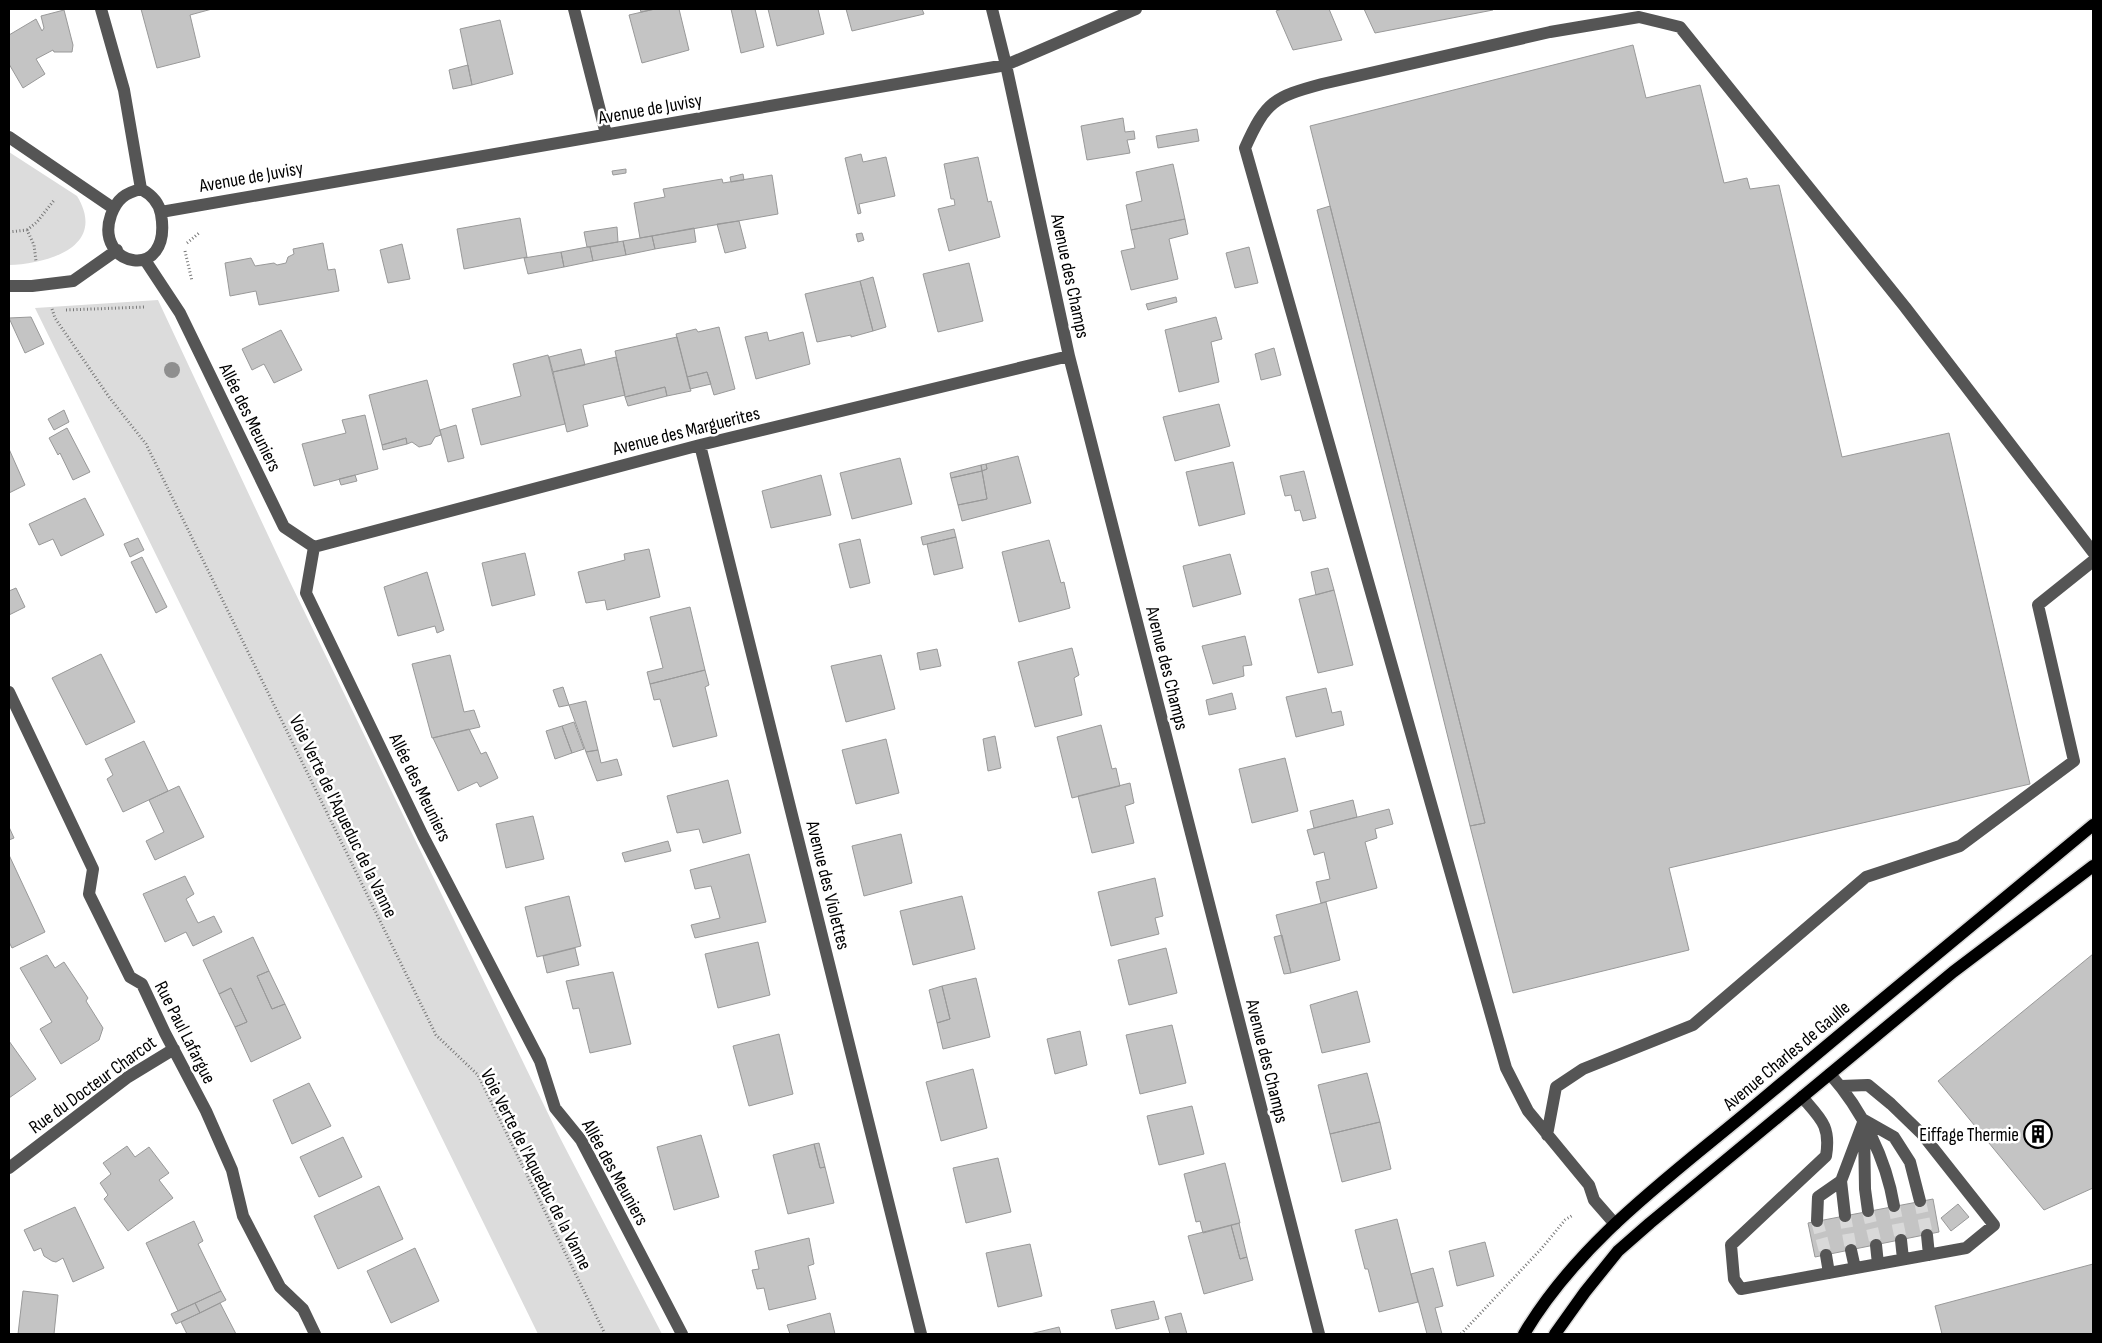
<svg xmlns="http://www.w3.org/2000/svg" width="2102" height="1343" font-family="'Sofia Sans Condensed',sans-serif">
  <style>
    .green { fill: #dcdcdc }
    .building { fill: #c4c4c4; stroke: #999 }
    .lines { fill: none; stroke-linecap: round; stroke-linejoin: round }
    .minor-tunnel { stroke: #d9d9d9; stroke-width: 12; stroke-dasharray: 12 6; stroke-linecap: butt }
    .major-casing { stroke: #dbdbdb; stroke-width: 15 }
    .path { stroke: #777; stroke-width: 3; stroke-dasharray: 1 2.5; stroke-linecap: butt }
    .minor { stroke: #555; stroke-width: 12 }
    .major { stroke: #000; stroke-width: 12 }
    .tree { fill: #8f8f8f }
    .labels { text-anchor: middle; stroke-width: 5; stroke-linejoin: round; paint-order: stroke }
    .street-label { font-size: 19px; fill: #000; stroke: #fff }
    .poi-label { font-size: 19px; fill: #000; stroke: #fff; text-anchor: end }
  </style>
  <rect width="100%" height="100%" fill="#fff"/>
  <!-- green -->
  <path class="green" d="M 9,152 L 77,196 C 108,247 47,264 9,265 Z
    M 158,300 L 289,580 L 557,1132 L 662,1334 L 538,1334 L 35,308 Z"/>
  <!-- building -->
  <path class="building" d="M 141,9 L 212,9 L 190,15 L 200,57 L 157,68 Z
    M 640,9 L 655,9 L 641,12 Z
    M 655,9 L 679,9 L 689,50 L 642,63 L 629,15 Z
    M 731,9 L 755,9 L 764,47 L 741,53 Z
    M 768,9 L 818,9 L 824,34 L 777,46 Z
    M 846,9 L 922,9 L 924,14 L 852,31 Z
    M 1282,9 L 1329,9 L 1342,40 L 1293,50 L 1276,11 Z
    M 1364,9 L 1493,9 L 1493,10 L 1375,33 Z
    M 64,10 L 73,45 L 72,52 L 54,52 L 53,50 L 36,59 L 45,74 L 23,88 L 9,64 L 9,35 L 36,19 L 42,31 L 44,28 L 41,16 Z
    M 500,20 L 513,74 L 472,85 L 460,29 Z
    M 1633,45 L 1646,98 L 1700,85 L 1724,183 L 1747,178 L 1750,189 L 1779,185 L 1842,457 L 1949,433 L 2030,784 L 1669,868 L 1689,950 L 1513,993 L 1470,826 L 1485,823 L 1310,126 Z
    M 468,65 L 472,85 L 453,89 L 449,70 Z
    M 1123,118 L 1125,132 L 1134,131 L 1135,139 L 1127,140 L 1130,153 L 1087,160 L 1081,126 Z
    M 1197,129 L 1199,141 L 1158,148 L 1156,136 Z
    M 861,154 L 863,162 L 886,157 L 895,196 L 859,204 L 861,213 L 858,214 L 845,158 Z
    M 978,157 L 988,202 L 991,201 L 1000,237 L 949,251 L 938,209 L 955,205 L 954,199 L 951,199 L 944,164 Z
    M 1173,164 L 1185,219 L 1131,230 L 1126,205 L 1142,201 L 1136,172 Z
    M 626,169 L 626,173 L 613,175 L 612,171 Z
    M 743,174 L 744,180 L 731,182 L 730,177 Z
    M 772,175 L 778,214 L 640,238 L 634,203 L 665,197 L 663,189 L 722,179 L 723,183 Z
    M 1330,206 L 1485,823 L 1470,826 L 1317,210 Z
    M 520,218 L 527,257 L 464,269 L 457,229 Z
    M 1185,219 L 1188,234 L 1169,239 L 1178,279 L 1131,290 L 1121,251 L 1135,248 L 1131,230 Z
    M 739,221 L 746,248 L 725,253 L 717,224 Z
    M 617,227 L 618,242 L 587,247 L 584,232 Z
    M 694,228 L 696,242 L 655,249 L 652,236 Z
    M 862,233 L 864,240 L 858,242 L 856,234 Z
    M 652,236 L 655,249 L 626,255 L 623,241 Z
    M 623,241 L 626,255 L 593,261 L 590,247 Z
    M 323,243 L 328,270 L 335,269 L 339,291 L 259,305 L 256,291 L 230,296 L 225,263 L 251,258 L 255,266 L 274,263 L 277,265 L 286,263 L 288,257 L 294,254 L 293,249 Z
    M 402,244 L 410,279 L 388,283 L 380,250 Z
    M 587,247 L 590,247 L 593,261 L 564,267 L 561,252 Z
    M 1249,247 L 1258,283 L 1235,288 L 1226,253 Z
    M 561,252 L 564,267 L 528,274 L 524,258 Z
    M 969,263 L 983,321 L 938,332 L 923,274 Z
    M 873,277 L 886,327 L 873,331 L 860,281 Z
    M 860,281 L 873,331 L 851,337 L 851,335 L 817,342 L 805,294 Z
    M 1176,297 L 1177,302 L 1148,310 L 1146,304 Z
    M 31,317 L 44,344 L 25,353 L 9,318 Z
    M 1216,317 L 1222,339 L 1211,342 L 1219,382 L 1179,392 L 1165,330 Z
    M 719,327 L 735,389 L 714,395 L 707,372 L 687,377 L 676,334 L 696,329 L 698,332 Z
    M 281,330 L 302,370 L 274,383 L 264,364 L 252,370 L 242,349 Z
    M 767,332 L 769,341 L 803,332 L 810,364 L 756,379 L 745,337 Z
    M 677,337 L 691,391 L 667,396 L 665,387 L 625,397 L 615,351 Z
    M 1274,348 L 1281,375 L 1261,380 L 1255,354 Z
    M 581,349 L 585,365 L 553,372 L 549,357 Z
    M 548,355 L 565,424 L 481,445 L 472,409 L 521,396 L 513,364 Z
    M 616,357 L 625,395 L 583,405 L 588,426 L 567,432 L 553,372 Z
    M 707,372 L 711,384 L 690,389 L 687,377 Z
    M 427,380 L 441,435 L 435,437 L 431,444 L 419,447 L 412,442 L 407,444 L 406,438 L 382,445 L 369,395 Z
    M 665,387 L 667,396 L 628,406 L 625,397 Z
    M 1219,404 L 1230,446 L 1175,461 L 1163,417 Z
    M 64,410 L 69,422 L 54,430 L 48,419 Z
    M 365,415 L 378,469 L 314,486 L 302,444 L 346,433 L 342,420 Z
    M 456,425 L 464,458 L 448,462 L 440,430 Z
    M 67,428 L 90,472 L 73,480 L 60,453 L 58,455 L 49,438 Z
    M 406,438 L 407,444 L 383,450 L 382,445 Z
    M 9,449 L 25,485 L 9,493 Z
    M 1018,456 L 1031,503 L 962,521 L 958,505 L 987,499 L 982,471 L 987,469 L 986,464 Z
    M 900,458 L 912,504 L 852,519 L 840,473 Z
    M 1233,462 L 1245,514 L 1199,526 L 1186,472 Z
    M 986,464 L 987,469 L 982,471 L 981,465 Z
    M 981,465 L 982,471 L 951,478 L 950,473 Z
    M 982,471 L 987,499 L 958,505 L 951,478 Z
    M 1304,471 L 1316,518 L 1303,521 L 1300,510 L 1295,511 L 1291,495 L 1285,496 L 1280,476 Z
    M 355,475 L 357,481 L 341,485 L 339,479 Z
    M 821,475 L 831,515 L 771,528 L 762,491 Z
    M 85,498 L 104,535 L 61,556 L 53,539 L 39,545 L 29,524 Z
    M 954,529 L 956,537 L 923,545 L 921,537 Z
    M 956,537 L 963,568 L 934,575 L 927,544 Z
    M 138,538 L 144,550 L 130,557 L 124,544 Z
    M 860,539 L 870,583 L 850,588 L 839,544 Z
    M 1049,540 L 1061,583 L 1064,582 L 1070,608 L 1019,622 L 1002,552 Z
    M 649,549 L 660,597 L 607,610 L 605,600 L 586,603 L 578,572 L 625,560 L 624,554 Z
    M 525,553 L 535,595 L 492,606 L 482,563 Z
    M 1230,554 L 1241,594 L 1193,607 L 1183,566 Z
    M 142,557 L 167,607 L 156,613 L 131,562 Z
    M 1328,568 L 1334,590 L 1316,595 L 1311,572 Z
    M 427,572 L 444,630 L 437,633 L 435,626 L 398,636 L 384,587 Z
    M 16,588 L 25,607 L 9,615 L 9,591 Z
    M 1334,590 L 1353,665 L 1318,673 L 1299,599 Z
    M 690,607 L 705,670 L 650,684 L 647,672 L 663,668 L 650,617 Z
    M 1245,636 L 1252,665 L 1243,666 L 1244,676 L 1213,684 L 1202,646 Z
    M 1072,648 L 1079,675 L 1074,678 L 1082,715 L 1035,727 L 1018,662 Z
    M 937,649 L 941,666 L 920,670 L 917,653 Z
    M 101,654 L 135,722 L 86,745 L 52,678 Z
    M 450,655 L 464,712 L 474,710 L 480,727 L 432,738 L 412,664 Z
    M 881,655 L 895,709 L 846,722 L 831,666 Z
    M 705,670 L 709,685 L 705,687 L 717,736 L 673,747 L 660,699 L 654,700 L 650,684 Z
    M 563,687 L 569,705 L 559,707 L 553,690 Z
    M 1326,688 L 1332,713 L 1341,711 L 1344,725 L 1296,737 L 1286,697 Z
    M 1232,693 L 1236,709 L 1209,715 L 1206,700 Z
    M 586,701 L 598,750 L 586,752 L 569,705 Z
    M 574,722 L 584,749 L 572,753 L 562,726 Z
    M 1101,725 L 1112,769 L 1116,768 L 1120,786 L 1072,798 L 1057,737 Z
    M 562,726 L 572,753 L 555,759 L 546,731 Z
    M 469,729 L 481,754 L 486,752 L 498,778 L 480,787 L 477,782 L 458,791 L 433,738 Z
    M 995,736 L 1001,768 L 988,771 L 983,739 Z
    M 886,739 L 899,793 L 856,804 L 842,750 Z
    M 144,741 L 168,791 L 123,812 L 107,779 L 113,775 L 105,759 Z
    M 598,750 L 601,763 L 617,759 L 622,775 L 597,781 L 586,752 Z
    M 1285,758 L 1298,811 L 1252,823 L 1239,769 Z
    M 728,780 L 741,833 L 703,843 L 699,829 L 677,833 L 667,796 Z
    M 1130,783 L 1134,803 L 1125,806 L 1134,843 L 1092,853 L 1078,796 Z
    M 179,786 L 204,837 L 155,860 L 146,841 L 164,832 L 149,800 Z
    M 1353,800 L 1357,817 L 1314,828 L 1310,811 Z
    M 1389,809 L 1393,824 L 1375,829 L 1377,838 L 1365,842 L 1377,888 L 1321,903 L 1316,882 L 1330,879 L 1324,852 L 1314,855 L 1307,830 Z
    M 533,816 L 544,859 L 506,868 L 496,824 Z
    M 9,827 L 14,838 L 9,840 Z
    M 901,834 L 912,883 L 864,896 L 852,846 Z
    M 668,841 L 671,851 L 625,862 L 622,853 Z
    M 749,854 L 766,922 L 695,938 L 691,925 L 720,918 L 711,886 L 695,889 L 690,870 Z
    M 9,855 L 45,932 L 12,948 L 9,942 Z
    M 185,876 L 194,894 L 186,899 L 198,923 L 214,916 L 222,932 L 193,946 L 186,932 L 165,942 L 143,894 Z
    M 1155,878 L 1163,916 L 1155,918 L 1159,934 L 1111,946 L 1098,892 Z
    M 569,896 L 581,946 L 537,957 L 525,907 Z
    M 962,896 L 975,949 L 913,965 L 900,911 Z
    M 1326,902 L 1340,960 L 1291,973 L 1276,915 Z
    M 1282,935 L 1291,973 L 1284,974 L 1274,937 Z
    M 253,937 L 269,971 L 257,976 L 272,1009 L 285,1004 L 301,1038 L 251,1062 L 235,1027 L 247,1022 L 231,988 L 219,994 L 203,960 Z
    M 758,942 L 770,995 L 718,1008 L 705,954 Z
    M 575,948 L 579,965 L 547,973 L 543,956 Z
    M 1166,948 L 1177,993 L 1129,1005 L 1118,960 Z
    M 2093,954 L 2093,1188 L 2044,1210 L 1938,1081 Z
    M 47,955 L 55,968 L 64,962 L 88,998 L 86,1001 L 103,1028 L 99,1040 L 61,1064 L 40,1029 L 52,1022 L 20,968 Z
    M 269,971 L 285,1004 L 272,1009 L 257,976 Z
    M 613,972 L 631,1044 L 590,1053 L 579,1008 L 573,1009 L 566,981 Z
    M 976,978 L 990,1037 L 943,1049 L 937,1023 L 950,1019 L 942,986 Z
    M 942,986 L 950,1019 L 937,1023 L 929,990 Z
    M 231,988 L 247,1022 L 235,1027 L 219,994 Z
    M 1357,991 L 1370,1042 L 1322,1053 L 1310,1005 Z
    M 1172,1025 L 1186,1083 L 1140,1094 L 1126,1035 Z
    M 1080,1031 L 1087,1065 L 1055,1074 L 1047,1039 Z
    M 779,1034 L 793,1094 L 749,1106 L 733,1046 Z
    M 9,1041 L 36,1079 L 9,1098 Z
    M 973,1069 L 987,1128 L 941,1141 L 926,1082 Z
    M 1367,1073 L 1380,1122 L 1330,1134 L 1318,1085 Z
    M 309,1083 L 331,1126 L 292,1144 L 273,1100 Z
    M 1192,1106 L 1204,1154 L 1159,1165 L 1147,1116 Z
    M 1380,1122 L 1391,1169 L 1342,1182 L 1330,1134 Z
    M 701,1135 L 719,1197 L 674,1210 L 657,1147 Z
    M 343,1137 L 362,1177 L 319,1197 L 300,1157 Z
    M 819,1143 L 825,1167 L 820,1168 L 814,1144 Z
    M 814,1144 L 820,1168 L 825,1167 L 834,1203 L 788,1214 L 773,1155 Z
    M 127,1146 L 135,1157 L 149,1147 L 169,1173 L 159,1180 L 173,1198 L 128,1231 L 104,1199 L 108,1195 L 100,1183 L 111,1174 L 103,1163 Z
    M 998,1158 L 1011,1212 L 966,1223 L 953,1168 Z
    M 1225,1163 L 1240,1223 L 1203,1233 L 1200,1221 L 1196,1222 L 1184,1174 Z
    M 379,1186 L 403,1239 L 338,1269 L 314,1216 Z
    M 1933,1199 L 1939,1232 L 1815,1257 L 1808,1223 Z
    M 1958,1204 L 1969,1217 L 1951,1231 L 1941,1218 Z
    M 75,1207 L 104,1268 L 73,1282 L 63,1258 L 56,1262 L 52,1261 L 44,1256 L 41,1248 L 34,1251 L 24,1230 Z
    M 1397,1219 L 1418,1302 L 1379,1312 L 1368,1269 L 1365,1269 L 1355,1230 Z
    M 194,1221 L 203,1241 L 198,1244 L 221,1291 L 178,1311 L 146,1243 Z
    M 1239,1223 L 1247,1257 L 1240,1259 L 1231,1225 Z
    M 1231,1225 L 1240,1259 L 1247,1257 L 1253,1280 L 1204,1294 L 1188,1236 Z
    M 809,1238 L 814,1264 L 808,1266 L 816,1299 L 769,1310 L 764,1288 L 757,1289 L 752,1270 L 759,1269 L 755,1251 Z
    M 1485,1242 L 1494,1276 L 1457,1286 L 1449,1251 Z
    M 1030,1244 L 1042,1296 L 998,1307 L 986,1253 Z
    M 415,1248 L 439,1301 L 391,1323 L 367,1271 Z
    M 2093,1264 L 2093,1334 L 1942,1334 L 1935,1306 Z
    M 1433,1268 L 1443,1306 L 1435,1308 L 1442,1334 L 1427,1334 L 1411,1274 Z
    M 23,1291 L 58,1295 L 54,1334 L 18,1334 Z
    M 221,1291 L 226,1300 L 200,1313 L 195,1303 Z
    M 1154,1301 L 1159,1319 L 1116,1329 L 1111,1310 Z
    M 195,1303 L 200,1313 L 176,1324 L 171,1314 Z
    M 220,1303 L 236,1334 L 187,1334 L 181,1322 Z
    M 830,1313 L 835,1334 L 790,1334 L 787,1325 Z
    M 1181,1313 L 1187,1334 L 1170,1334 L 1165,1317 Z
    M 1059,1327 L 1061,1334 L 1030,1334 Z"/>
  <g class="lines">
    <!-- minor-tunnel -->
    <path class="minor-tunnel" d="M 1920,1201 L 1927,1235
      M 1894,1206 L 1901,1240
      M 1868,1211 L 1876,1245
      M 1845,1216 L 1851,1250
      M 1817,1221 L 1826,1255"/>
    <defs>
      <path id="major" d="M 1524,1334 C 1579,1241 1671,1176 1752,1108 C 1865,1013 1980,919 2093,825
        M 1555,1334 L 1585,1292 L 1618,1251 L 1650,1223 L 1953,972 L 2093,866"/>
    </defs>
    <!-- major casing -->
    <use href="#major" class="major-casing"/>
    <!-- path -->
    <path class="path" d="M 27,230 L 37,222 L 55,199
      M 9,232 L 27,230 L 34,245 L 36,261
      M 187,243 L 199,233
      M 185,251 L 192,281
      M 52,309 L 55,318 L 109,397 L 146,444 L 436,1035 L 478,1075 L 605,1334
      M 66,310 L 145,307
      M 1461,1334 L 1542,1248 L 1565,1220 L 1573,1215"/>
    <!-- minor -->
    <path class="minor" d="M 101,9 L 124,90 L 141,189
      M 574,9 L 606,134
      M 992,9 L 1006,65 L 1069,356 L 1319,1334
      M 9,137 L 113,208
      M 141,189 C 152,195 159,202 161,214 C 173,284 93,267 111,215 C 117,199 125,193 141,189 Z
      M 161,212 L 1006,65 L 1136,9
      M 145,260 L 180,313 L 284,527 L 314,547
      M 9,286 L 32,286 L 73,281 L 117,250
      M 700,445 L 921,1334
      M 314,547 L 306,593 L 423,836 L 540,1061 L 555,1108 L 581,1140 L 682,1334
      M 314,547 L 700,445 L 1069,356
      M 9,692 L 93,869 L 89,894 L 130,977 L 142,984 L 165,1033 L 206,1111 L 232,1170 L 243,1216 L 280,1287 L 303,1309 L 315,1334
      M 1830,1074 C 1862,1110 1886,1158 1894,1206
      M 1802,1097 C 1821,1119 1831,1126 1826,1156 L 1731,1245 L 1734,1279 L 1741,1289 L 1966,1248 L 1994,1225 L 1922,1134 L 1891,1104 L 1868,1085 L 1841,1086
      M 1864,1120 L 1894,1137 L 1910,1162 L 1920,1201
      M 1864,1128 L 1865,1189 L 1868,1211
      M 1547,1135 L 1556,1087 L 1583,1069 L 1693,1025 L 1866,877 L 1960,846 L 2074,761 L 2038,605 L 2093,561
      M 9,1168 L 128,1077 L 174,1049
      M 1845,1216 L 1841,1181 L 1864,1120
      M 1817,1221 L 1818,1197 L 1841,1181
      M 1615,1224 L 1594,1200 L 1589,1185 L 1528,1111 L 1506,1068 L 1245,148 C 1266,101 1274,97 1322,84 L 1550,32 L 1639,17 L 1680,27 L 1905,307 L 2093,552
      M 1927,1235 L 1929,1255
      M 1901,1240 L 1903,1259
      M 1876,1245 L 1878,1264
      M 1851,1250 L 1855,1268
      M 1826,1255 L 1829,1273"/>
    <!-- major -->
    <use href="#major" class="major"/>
  </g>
  <!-- trees -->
  <circle class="tree" cx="172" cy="370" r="8"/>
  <!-- icons -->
  <defs>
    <symbol id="building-ring" viewBox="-11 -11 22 22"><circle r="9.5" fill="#fff" stroke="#000" stroke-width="1.5"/><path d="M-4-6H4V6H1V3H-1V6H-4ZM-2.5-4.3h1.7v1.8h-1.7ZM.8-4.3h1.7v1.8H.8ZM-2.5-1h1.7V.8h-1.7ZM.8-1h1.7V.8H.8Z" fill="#000"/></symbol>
  </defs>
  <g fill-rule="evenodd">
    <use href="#building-ring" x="2022" y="1118" width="32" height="32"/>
  </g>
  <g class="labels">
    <!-- street labels -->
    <g class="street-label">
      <text transform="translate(650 108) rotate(-10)" y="7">Avenue de Juvisy</text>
      <text transform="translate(251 176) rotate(-10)" y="7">Avenue de Juvisy</text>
      <text transform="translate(1071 276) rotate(78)" y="7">Avenue des Champs</text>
      <text transform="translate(251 417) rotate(64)" y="7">Allée des Meuniers</text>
      <text transform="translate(686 430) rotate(-14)" y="7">Avenue des Marguerites</text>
      <text transform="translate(1168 668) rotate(76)" y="7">Avenue des Champs</text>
      <text transform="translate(421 787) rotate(64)" y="7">Allée des Meuniers</text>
      <text transform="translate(344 816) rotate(64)" y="7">Voie Verte de l'Aqueduc de la Vanne</text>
      <text transform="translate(829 885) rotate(76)" y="7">Avenue des Violettes</text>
      <text transform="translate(186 1032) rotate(63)" y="7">Rue Paul Lafargue</text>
      <text transform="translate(1786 1055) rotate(-40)" y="7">Avenue Charles de Gaulle</text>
      <text transform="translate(1268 1061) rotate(76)" y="7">Avenue des Champs</text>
      <text transform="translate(92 1084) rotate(-36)" y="7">Rue du Docteur Charcot</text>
      <text transform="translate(537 1169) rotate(63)" y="7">Voie Verte de l'Aqueduc de la Vanne</text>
      <text transform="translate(616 1172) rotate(61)" y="7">Allée des Meuniers</text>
    </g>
    <!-- poi labels -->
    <g class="poi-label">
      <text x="2019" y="1141">Eiffage Thermie</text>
    </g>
  </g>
  <!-- border -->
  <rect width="2102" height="1343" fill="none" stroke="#000000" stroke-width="20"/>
</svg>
